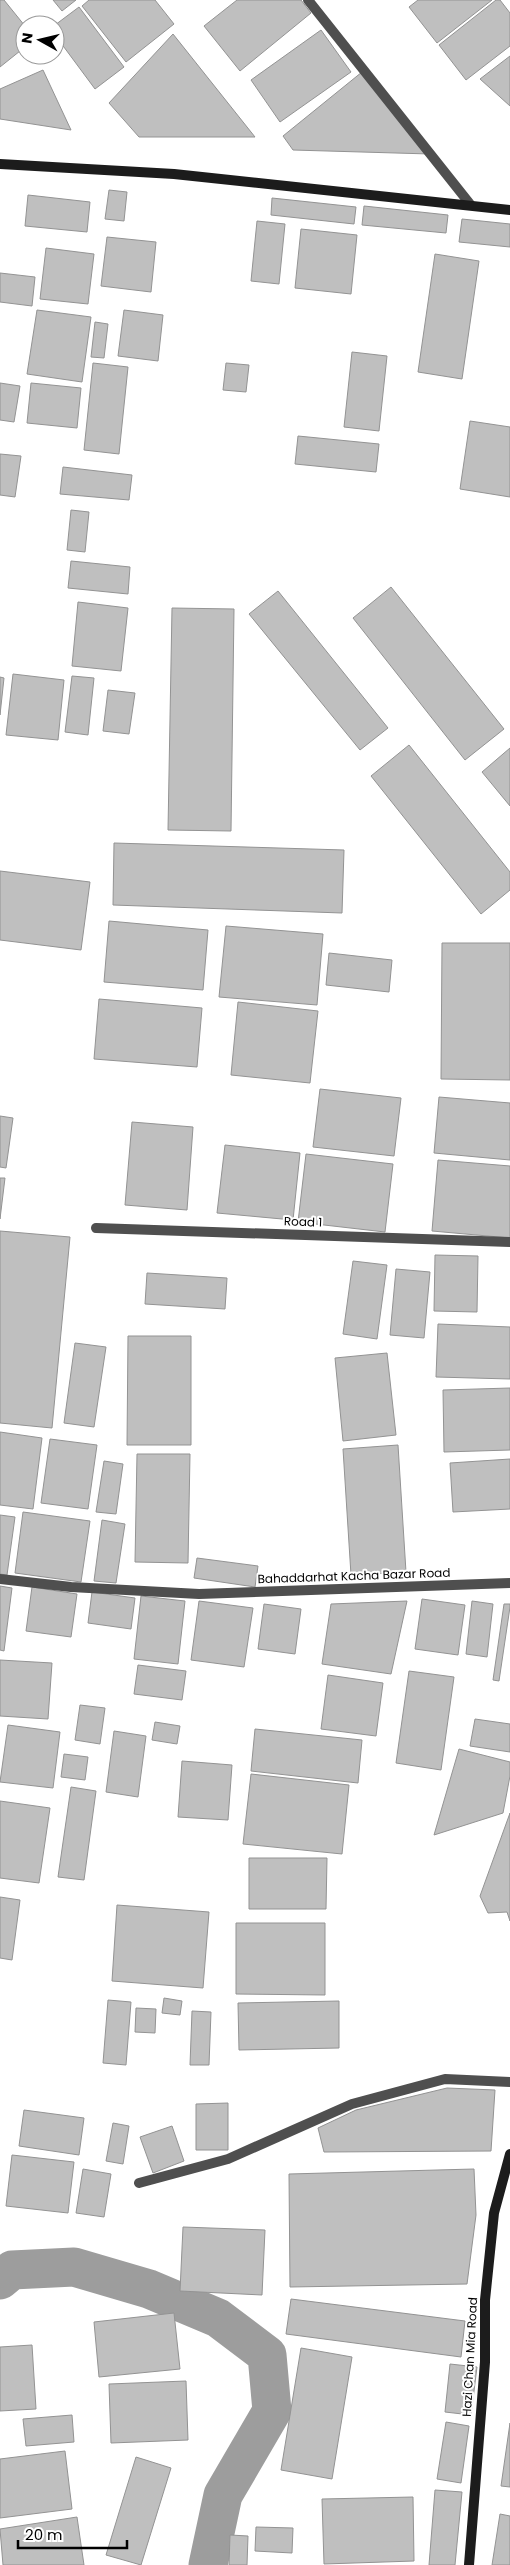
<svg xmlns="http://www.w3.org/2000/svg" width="510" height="2565" font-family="Poppins,sans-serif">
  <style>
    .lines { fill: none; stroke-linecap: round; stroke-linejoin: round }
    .canal { stroke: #9d9d9d; stroke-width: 39 }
    .building { fill: #bfbfbf; stroke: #939393 }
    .street { stroke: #4f4f4f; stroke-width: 10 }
    .secondary { stroke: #1c1c1c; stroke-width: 10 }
    .labels { text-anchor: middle; stroke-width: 4; stroke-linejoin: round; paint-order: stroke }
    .street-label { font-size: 12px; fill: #000; stroke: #fff }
  </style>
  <rect width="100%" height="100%" fill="#fff"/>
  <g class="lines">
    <!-- canal -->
    <path class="canal" d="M 0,2280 L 12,2270 L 74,2267 L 149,2289 L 218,2318 L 267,2355 L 272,2411 L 223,2495 L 208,2565"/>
  </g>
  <!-- building -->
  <path class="building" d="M 0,0 L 4,0 L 25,26 L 25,47 L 0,67 Z
    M 53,0 L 76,0 L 62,11 Z
    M 89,0 L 155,0 L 174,24 L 126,62 L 82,6 Z
    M 237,0 L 301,0 L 311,13 L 240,71 L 204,26 Z
    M 418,0 L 492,0 L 437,43 L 409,7 Z
    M 496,0 L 500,0 L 510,13 L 510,46 L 466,80 L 439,45 Z
    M 79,7 L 124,67 L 95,89 L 55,35 L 55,25 Z
    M 321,30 L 351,72 L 280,122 L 251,80 Z
    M 173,34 L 255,137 L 139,137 L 109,103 Z
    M 510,56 L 510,106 L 480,79 Z
    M 43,70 L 71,130 L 0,119 L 0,89 Z
    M 362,72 L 430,154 L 293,150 L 283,136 Z
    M 109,190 L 127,192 L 124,221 L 105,219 Z
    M 28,195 L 90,202 L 87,232 L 25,226 Z
    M 272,198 L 356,207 L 354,224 L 271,215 Z
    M 364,206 L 448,215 L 446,233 L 362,225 Z
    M 462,219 L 510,224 L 510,247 L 459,242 Z
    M 257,221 L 285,224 L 279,284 L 251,281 Z
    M 301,229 L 357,235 L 351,294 L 295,288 Z
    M 107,237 L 156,242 L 151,292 L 101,286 Z
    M 46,248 L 94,254 L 88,304 L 40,299 Z
    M 435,254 L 479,261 L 462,379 L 418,372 Z
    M 0,273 L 35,277 L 32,306 L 0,302 Z
    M 37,310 L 91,317 L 82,382 L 27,374 Z
    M 124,310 L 163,315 L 158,361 L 118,356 Z
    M 95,322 L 108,324 L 104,358 L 91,357 Z
    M 352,352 L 387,356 L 379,431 L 344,427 Z
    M 93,363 L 128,367 L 119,454 L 84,450 Z
    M 226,363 L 249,365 L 246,392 L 223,390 Z
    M 0,383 L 20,386 L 14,422 L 0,420 Z
    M 31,383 L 81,388 L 77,428 L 27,423 Z
    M 470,421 L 510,427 L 510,497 L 460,489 Z
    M 298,436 L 379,444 L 376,472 L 295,464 Z
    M 0,454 L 21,456 L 15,497 L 0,495 Z
    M 63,467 L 132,475 L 129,500 L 60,494 Z
    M 71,510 L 89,512 L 85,552 L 67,550 Z
    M 71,561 L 130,567 L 128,594 L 68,588 Z
    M 391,587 L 504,729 L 465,760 L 353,618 Z
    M 278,591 L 388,728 L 360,750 L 249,614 Z
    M 78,602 L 128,608 L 121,671 L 72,666 Z
    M 172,608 L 234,609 L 231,831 L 168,830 Z
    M 13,674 L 64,680 L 58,740 L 6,735 Z
    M 72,676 L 94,678 L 88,735 L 65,732 Z
    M 0,677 L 4,678 L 0,715 Z
    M 108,690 L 135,693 L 129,734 L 103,731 Z
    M 409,745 L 510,872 L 510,890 L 481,914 L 371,776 Z
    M 510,748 L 510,806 L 482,772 Z
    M 114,843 L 344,850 L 342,913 L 113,905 Z
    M 0,871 L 90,882 L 81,950 L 0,940 Z
    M 109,921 L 208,930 L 203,990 L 104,982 Z
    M 226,926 L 323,934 L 317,1005 L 219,997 Z
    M 442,943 L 510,943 L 510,1080 L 441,1079 Z
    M 329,953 L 392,960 L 389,992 L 326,985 Z
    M 99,999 L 202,1008 L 197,1067 L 94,1059 Z
    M 238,1002 L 318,1011 L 310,1083 L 231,1075 Z
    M 320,1089 L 401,1098 L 394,1156 L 313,1147 Z
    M 439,1097 L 510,1103 L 510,1160 L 434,1153 Z
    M 0,1116 L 13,1118 L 6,1168 L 0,1167 Z
    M 132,1122 L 193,1127 L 187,1210 L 125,1205 Z
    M 225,1145 L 300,1153 L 293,1220 L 217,1213 Z
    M 306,1154 L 393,1164 L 385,1232 L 298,1222 Z
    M 438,1160 L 510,1166 L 510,1238 L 432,1231 Z
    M 0,1178 L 5,1178 L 0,1219 Z
    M 0,1231 L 70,1237 L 52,1428 L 0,1423 Z
    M 435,1255 L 478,1256 L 477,1312 L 434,1311 Z
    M 353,1261 L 387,1265 L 377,1339 L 343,1334 Z
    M 396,1269 L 430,1272 L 424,1338 L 390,1335 Z
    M 147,1273 L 227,1278 L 225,1309 L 145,1304 Z
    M 438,1324 L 510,1327 L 510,1379 L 436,1377 Z
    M 128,1336 L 191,1336 L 191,1445 L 127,1445 Z
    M 75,1343 L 106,1347 L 94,1427 L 64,1423 Z
    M 387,1353 L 396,1435 L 343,1441 L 335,1358 Z
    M 510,1388 L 510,1450 L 444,1452 L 443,1390 Z
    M 0,1432 L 42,1438 L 33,1509 L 0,1505 Z
    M 50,1439 L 97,1445 L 88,1509 L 41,1503 Z
    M 398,1445 L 406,1572 L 351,1575 L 343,1449 Z
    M 137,1454 L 190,1454 L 188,1563 L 135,1562 Z
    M 510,1459 L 510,1509 L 453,1512 L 450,1463 Z
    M 104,1461 L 123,1464 L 116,1514 L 96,1512 Z
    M 23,1512 L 90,1521 L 81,1582 L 15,1573 Z
    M 0,1515 L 15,1517 L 7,1575 L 0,1574 Z
    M 102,1520 L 125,1524 L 116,1583 L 94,1581 Z
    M 197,1558 L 258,1566 L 255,1587 L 194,1578 Z
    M 0,1586 L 12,1588 L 4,1651 L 0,1650 Z
    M 32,1587 L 77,1594 L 71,1637 L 26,1631 Z
    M 92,1592 L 135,1598 L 131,1629 L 88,1623 Z
    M 141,1596 L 185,1601 L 178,1664 L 134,1659 Z
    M 422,1599 L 465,1605 L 458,1655 L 415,1649 Z
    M 199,1601 L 253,1608 L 244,1667 L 191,1660 Z
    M 407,1601 L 391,1674 L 322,1664 L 331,1604 Z
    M 472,1601 L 493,1604 L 487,1657 L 466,1654 Z
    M 264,1604 L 301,1609 L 295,1654 L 258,1649 Z
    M 504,1604 L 510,1604 L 510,1607 L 499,1681 L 493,1680 Z
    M 0,1660 L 52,1663 L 48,1719 L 0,1716 Z
    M 138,1665 L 186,1671 L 182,1700 L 134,1694 Z
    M 409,1671 L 454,1677 L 441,1770 L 396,1763 Z
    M 328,1675 L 383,1683 L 376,1736 L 321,1729 Z
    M 80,1705 L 105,1708 L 100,1744 L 75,1740 Z
    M 475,1719 L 510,1724 L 510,1752 L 470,1746 Z
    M 155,1722 L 180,1726 L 177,1744 L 152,1740 Z
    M 8,1725 L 60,1732 L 53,1788 L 0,1782 Z
    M 255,1729 L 362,1740 L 358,1783 L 251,1771 Z
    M 114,1731 L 146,1736 L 138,1797 L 106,1792 Z
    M 459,1749 L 510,1762 L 510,1776 L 503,1813 L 434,1835 Z
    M 64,1754 L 88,1757 L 85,1780 L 61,1777 Z
    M 182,1761 L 232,1765 L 228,1820 L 178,1817 Z
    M 251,1774 L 349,1785 L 342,1854 L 243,1844 Z
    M 71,1787 L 96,1791 L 84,1880 L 58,1877 Z
    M 0,1801 L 50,1808 L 39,1883 L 0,1878 Z
    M 510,1813 L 510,1921 L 507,1912 L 488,1913 L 480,1896 Z
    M 249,1858 L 327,1858 L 326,1909 L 249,1909 Z
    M 0,1897 L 20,1900 L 12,1960 L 0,1958 Z
    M 117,1905 L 209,1912 L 203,1988 L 112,1981 Z
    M 236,1923 L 325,1923 L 325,1995 L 236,1994 Z
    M 164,1998 L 182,2001 L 180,2015 L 162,2013 Z
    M 108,2000 L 131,2002 L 126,2065 L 103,2063 Z
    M 339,2001 L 339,2048 L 239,2050 L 238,2003 Z
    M 136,2008 L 156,2009 L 155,2033 L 135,2032 Z
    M 192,2011 L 211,2012 L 209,2065 L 190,2065 Z
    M 447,2088 L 495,2090 L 491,2151 L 324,2152 L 318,2128 L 356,2110 Z
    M 228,2103 L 228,2150 L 196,2150 L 196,2104 Z
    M 24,2110 L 84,2118 L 79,2155 L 19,2146 Z
    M 113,2123 L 129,2126 L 123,2164 L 106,2161 Z
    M 172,2126 L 184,2161 L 153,2173 L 140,2137 Z
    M 12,2155 L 74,2162 L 68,2213 L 6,2206 Z
    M 83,2169 L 111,2174 L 104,2217 L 76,2213 Z
    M 474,2169 L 476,2215 L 467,2284 L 290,2287 L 289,2174 Z
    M 183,2227 L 265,2230 L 262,2295 L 180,2291 Z
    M 291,2299 L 465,2321 L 461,2357 L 286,2334 Z
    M 174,2313 L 180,2369 L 99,2377 L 94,2322 Z
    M 32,2345 L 36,2409 L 0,2411 L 0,2347 Z
    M 301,2348 L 352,2357 L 332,2479 L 281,2470 Z
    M 450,2364 L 477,2367 L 471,2415 L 445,2412 Z
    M 186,2381 L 188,2440 L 111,2443 L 109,2384 Z
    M 72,2415 L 74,2442 L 26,2446 L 23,2419 Z
    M 446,2422 L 469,2426 L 461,2483 L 437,2479 Z
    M 510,2423 L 510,2487 L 501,2486 Z
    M 65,2451 L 72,2509 L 0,2518 L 0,2459 Z
    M 136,2457 L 171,2468 L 141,2565 L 106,2555 Z
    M 435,2490 L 462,2492 L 455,2565 L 429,2565 Z
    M 413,2497 L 414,2561 L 324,2564 L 322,2499 Z
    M 500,2514 L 510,2516 L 510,2565 L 492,2565 Z
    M 77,2517 L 84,2565 L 3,2565 L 0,2529 Z
    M 256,2527 L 293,2528 L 292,2553 L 255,2551 Z
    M 230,2535 L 248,2536 L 247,2565 L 229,2565 Z"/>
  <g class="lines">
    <!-- street -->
    <path class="street" d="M 308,0 L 470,204
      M 96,1228 L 510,1242
      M 0,1579 L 71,1587 L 199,1594 L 510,1583
      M 139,2183 L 228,2159 L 352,2104 L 445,2079 L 510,2082"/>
    <!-- secondary -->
    <path class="secondary" d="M 0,164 L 174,174 L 510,210
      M 469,2565 L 485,2362 L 485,2300 L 494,2213 L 510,2154"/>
  </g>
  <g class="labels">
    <!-- street labels -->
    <g class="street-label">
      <text transform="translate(303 1222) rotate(2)" y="4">Road 1</text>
      <text transform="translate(354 1576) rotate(-2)" y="4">Bahaddarhat Kacha Bazar Road</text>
      <text transform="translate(470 2357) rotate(-87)" y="4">Hazi Chan Mia Road</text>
    </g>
  </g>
  <!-- north arrow -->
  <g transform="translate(40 40) rotate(278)"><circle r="24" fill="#ffffff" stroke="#999999"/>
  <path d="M0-4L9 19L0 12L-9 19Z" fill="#000000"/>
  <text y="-8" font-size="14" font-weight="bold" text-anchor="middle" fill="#000000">N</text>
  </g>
  <!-- scale -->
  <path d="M18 2540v8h109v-8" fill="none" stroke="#000000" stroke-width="2.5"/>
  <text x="25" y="2540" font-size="15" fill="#000000" stroke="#ffffff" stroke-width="4" paint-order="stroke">20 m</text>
</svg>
